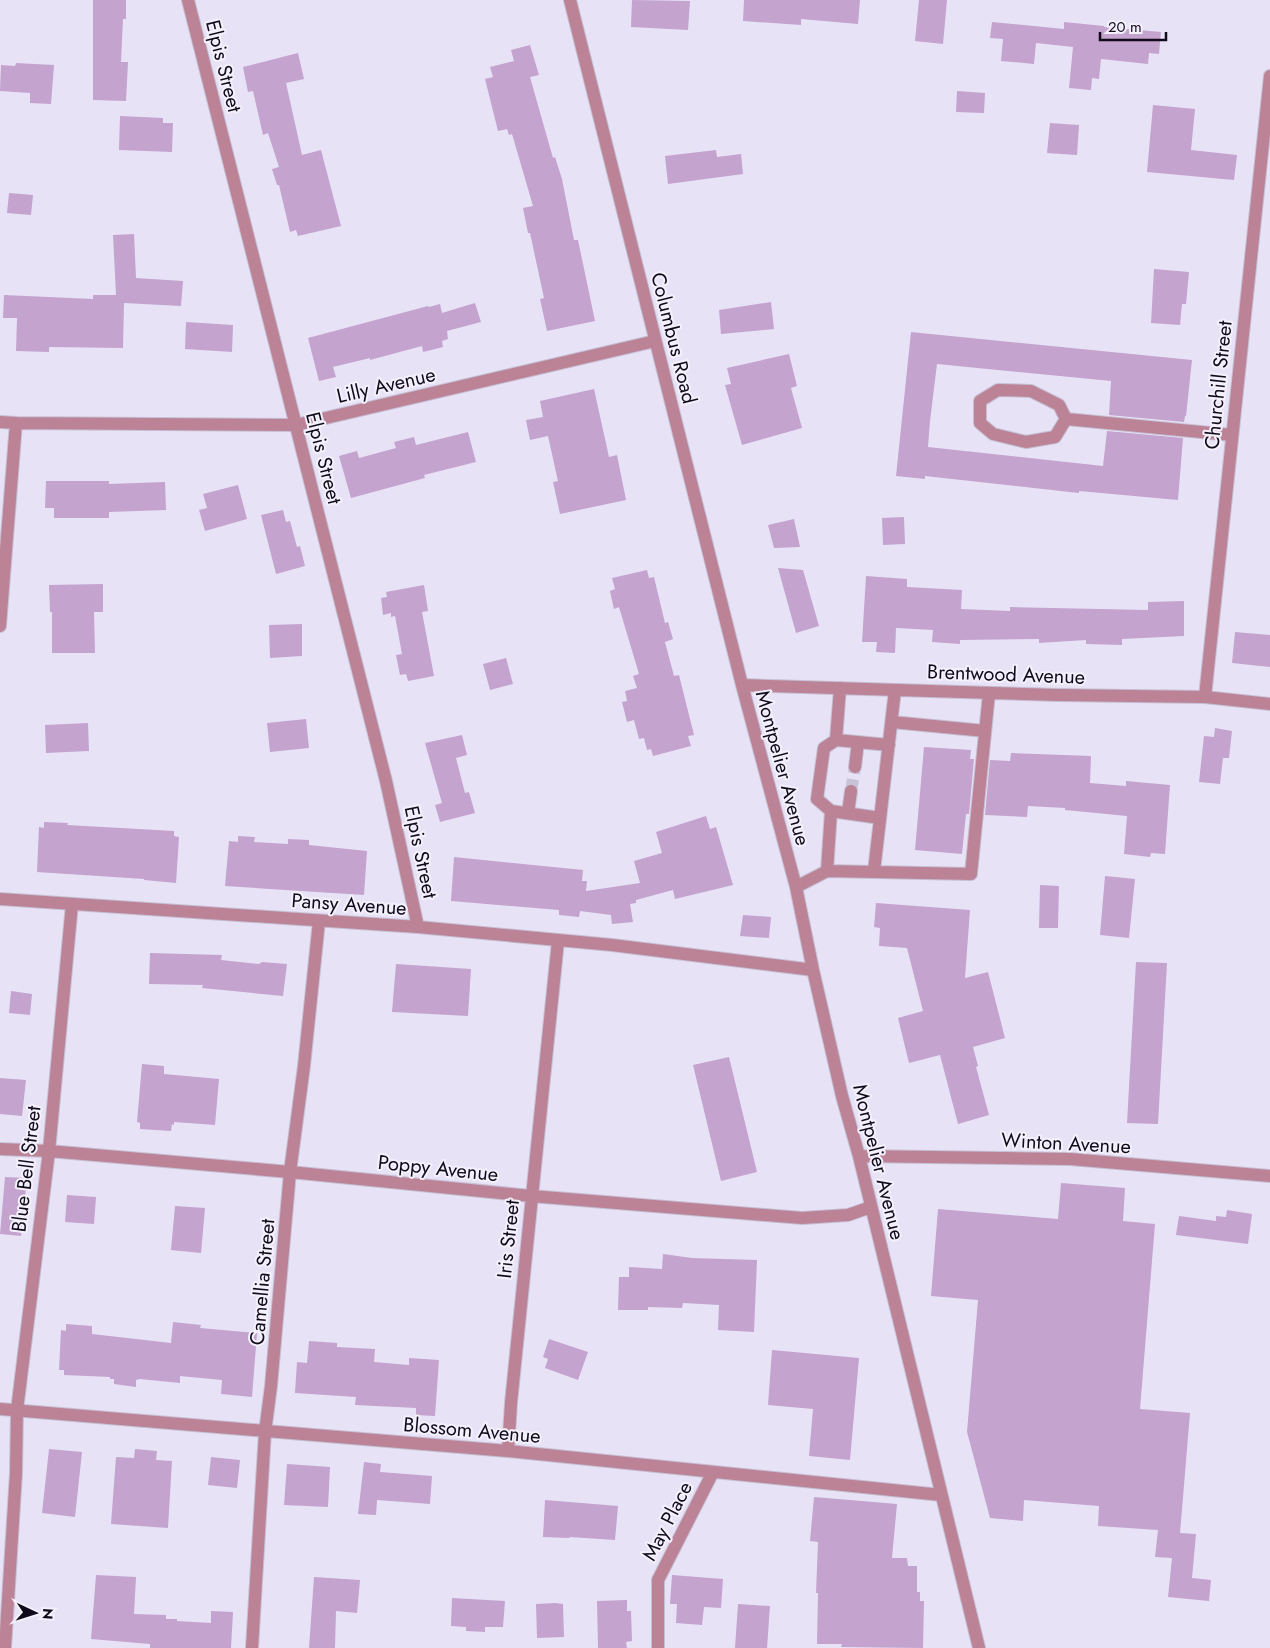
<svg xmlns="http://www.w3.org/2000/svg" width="1270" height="1648" font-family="Jost,sans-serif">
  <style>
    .building { fill: #c4a3ce }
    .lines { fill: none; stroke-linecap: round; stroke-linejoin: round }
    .minor-tunnel { stroke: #c8c2d6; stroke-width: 12; stroke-dasharray: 12 6; stroke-linecap: butt }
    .minor-casing { stroke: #c5bfd4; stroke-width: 14 }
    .minor { stroke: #bc8295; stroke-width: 12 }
    .labels { text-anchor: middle; stroke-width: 4; stroke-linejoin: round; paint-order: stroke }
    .street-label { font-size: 20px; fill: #100a1b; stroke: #f4f1fc }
  </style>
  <rect width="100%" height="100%" fill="#e8e2f7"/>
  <!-- building -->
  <path class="building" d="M 93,0 L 126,0 L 126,19 L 123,19 L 121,62 L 128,62 L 126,101 L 93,100 Z
    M 632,0 L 690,1 L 688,30 L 631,27 Z
    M 744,0 L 860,0 L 858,24 L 801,19 L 801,25 L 743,21 Z
    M 919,0 L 947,0 L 943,44 L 915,41 Z
    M 992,22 L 1064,29 L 1064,22 L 1104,26 L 1104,27 L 1161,32 L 1159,54 L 1149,53 L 1148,64 L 1101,59 L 1099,79 L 1092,78 L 1091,90 L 1069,88 L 1073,47 L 1036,43 L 1034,64 L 1001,61 L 1003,39 L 990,38 Z
    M 530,45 L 539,75 L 530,77 L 553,158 L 555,157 L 562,179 L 574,240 L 578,240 L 595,321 L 547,331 L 540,299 L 544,298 L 530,233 L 528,233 L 523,208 L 533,206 L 512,134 L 509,135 L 507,129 L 498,131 L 485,79 L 493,77 L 490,67 L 514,61 L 511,50 Z
    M 298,53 L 304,79 L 286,83 L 302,155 L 321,150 L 341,226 L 298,236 L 296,230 L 290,232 L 279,185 L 277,185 L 272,169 L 279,167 L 268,133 L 263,135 L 253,91 L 248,92 L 243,67 Z
    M 16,63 L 54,65 L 51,104 L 30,103 L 30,93 L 0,91 L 1,65 L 15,66 Z
    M 957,91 L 985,93 L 984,113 L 956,112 Z
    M 1153,105 L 1195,109 L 1191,150 L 1237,155 L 1234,180 L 1147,172 Z
    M 120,116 L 163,118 L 163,123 L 173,123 L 172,152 L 119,150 Z
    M 1050,123 L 1079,125 L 1077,155 L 1047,153 Z
    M 716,150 L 717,157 L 741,154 L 743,174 L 668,184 L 665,156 Z
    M 9,193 L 33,195 L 31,215 L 7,213 Z
    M 134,234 L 136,278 L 183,281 L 181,306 L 124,303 L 123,348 L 49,347 L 49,352 L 16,351 L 17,318 L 3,318 L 4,295 L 93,299 L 93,295 L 116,295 L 113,235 Z
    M 1154,269 L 1189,272 L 1186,304 L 1182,304 L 1180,325 L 1151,323 Z
    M 771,302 L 774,329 L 721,334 L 719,310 Z
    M 475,303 L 481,322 L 447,331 L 448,339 L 442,341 L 443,347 L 423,352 L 422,346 L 370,360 L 370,358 L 333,367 L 336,377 L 319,381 L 308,338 L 428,306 L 429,307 L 440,304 L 442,313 Z
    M 186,322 L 233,325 L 232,352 L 185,349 Z
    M 911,332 L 1192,360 L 1186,416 L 1185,416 L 1184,422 L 1109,415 L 1111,381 L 937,364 L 930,421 L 928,447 L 1103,466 L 1107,431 L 1183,438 L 1178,500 L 1079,491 L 1079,493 L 925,476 L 925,479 L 896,476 Z
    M 789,354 L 797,386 L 791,388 L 802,428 L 742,445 L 725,385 L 731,384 L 727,368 Z
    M 594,389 L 609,457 L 617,455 L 626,500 L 560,514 L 553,482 L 558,481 L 548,436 L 530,440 L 526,420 L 543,417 L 540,401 Z
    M 468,432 L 476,462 L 424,475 L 425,478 L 351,498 L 339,456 L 357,451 L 359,458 L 396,448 L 394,442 L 414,437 L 416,445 Z
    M 46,481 L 109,481 L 109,484 L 165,482 L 166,510 L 109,512 L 109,518 L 54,518 L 54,508 L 45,508 Z
    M 238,485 L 247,519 L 205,531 L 199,510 L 207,508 L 203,494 Z
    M 283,510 L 286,522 L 290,521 L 297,547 L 300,546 L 305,566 L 276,574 L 261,515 Z
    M 904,517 L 905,544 L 883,545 L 882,518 Z
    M 794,519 L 800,547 L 774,548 L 768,525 Z
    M 778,568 L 803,570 L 819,626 L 796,633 Z
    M 647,570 L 649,578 L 654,577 L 665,623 L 668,622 L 673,639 L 665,642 L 674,676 L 679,675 L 694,735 L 688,736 L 691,746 L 653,756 L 651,749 L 647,750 L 644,738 L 639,739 L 634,720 L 627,722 L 622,702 L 627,701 L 625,691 L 637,688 L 633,676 L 639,674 L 619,607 L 614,609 L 610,591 L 615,589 L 612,578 Z
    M 866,576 L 907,579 L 907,587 L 962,590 L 961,609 L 1010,611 L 1010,607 L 1148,610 L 1148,602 L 1184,601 L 1184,636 L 1122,639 L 1122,645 L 1086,644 L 1086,640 L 1039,643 L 1039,639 L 960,640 L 960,644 L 932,642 L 933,630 L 896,628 L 895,653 L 876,652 L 877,642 L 862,642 Z
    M 103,584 L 103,612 L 94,612 L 95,653 L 52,653 L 52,612 L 50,612 L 49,585 Z
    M 424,585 L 428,611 L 422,612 L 434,676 L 408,681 L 406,674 L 400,675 L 396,655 L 402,654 L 395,616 L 391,617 L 391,613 L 383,615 L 381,598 L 387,597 L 386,592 Z
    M 302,624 L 302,656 L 270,658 L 269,625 Z
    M 1235,632 L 1270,635 L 1270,667 L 1232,663 Z
    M 506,658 L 513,684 L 490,690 L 483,664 Z
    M 306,719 L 309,748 L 270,752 L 267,723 Z
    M 88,723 L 89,751 L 46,753 L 45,725 Z
    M 1215,728 L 1232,731 L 1229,758 L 1223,758 L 1220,784 L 1199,782 L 1204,736 L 1214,737 Z
    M 462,735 L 467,755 L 456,758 L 465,793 L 469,792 L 475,813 L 440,822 L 435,805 L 442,803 L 425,743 Z
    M 924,747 L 971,750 L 970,759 L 974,759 L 969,814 L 966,814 L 962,854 L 915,850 Z
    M 1011,753 L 1091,756 L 1090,783 L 1126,786 L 1126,781 L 1170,785 L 1165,854 L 1151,853 L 1150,857 L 1124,854 L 1127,816 L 1065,810 L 1065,808 L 1028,806 L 1027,817 L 985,815 L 990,760 L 1010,761 Z
    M 706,816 L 710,829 L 716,827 L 733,885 L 675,899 L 673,890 L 636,900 L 636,903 L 630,904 L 633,922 L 612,924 L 611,915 L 580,911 L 579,917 L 559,915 L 559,910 L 451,901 L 454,857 L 583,870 L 582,881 L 587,881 L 586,891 L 640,883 L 634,861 L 662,853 L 656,832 Z
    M 44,822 L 68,823 L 67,825 L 174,831 L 174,836 L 179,837 L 176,883 L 144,880 L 144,879 L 37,872 L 39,827 L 44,828 Z
    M 238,836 L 255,837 L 254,842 L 288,844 L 288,839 L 309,840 L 309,845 L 367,851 L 364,895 L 225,886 L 229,841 L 238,842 Z
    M 1105,876 L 1135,879 L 1129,938 L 1100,935 Z
    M 1040,885 L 1059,886 L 1058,928 L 1039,928 Z
    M 876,903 L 970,910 L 965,978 L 988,972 L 1005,1038 L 973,1047 L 978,1066 L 976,1067 L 989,1115 L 958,1124 L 940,1055 L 909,1063 L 898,1018 L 923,1011 L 907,948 L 879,946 L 880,928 L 874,927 Z
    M 743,915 L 771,917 L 769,938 L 740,936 Z
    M 150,953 L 222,955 L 221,960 L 259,964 L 262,962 L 287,964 L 283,996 L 202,988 L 203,985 L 149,984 Z
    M 1136,962 L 1167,963 L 1158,1124 L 1127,1123 Z
    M 396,964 L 471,969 L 468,1016 L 392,1012 Z
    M 11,991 L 32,994 L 30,1015 L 9,1013 Z
    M 729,1057 L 757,1172 L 721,1181 L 693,1065 Z
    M 142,1064 L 164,1066 L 164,1074 L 219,1079 L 215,1125 L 174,1122 L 174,1125 L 172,1124 L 171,1131 L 140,1129 L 140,1123 L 137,1122 Z
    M 0,1078 L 26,1080 L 22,1116 L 0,1114 Z
    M 5,1177 L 27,1178 L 21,1236 L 0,1234 Z
    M 1061,1183 L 1125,1188 L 1123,1221 L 1155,1224 L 1140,1409 L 1190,1413 L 1180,1533 L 1196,1534 L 1192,1578 L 1211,1580 L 1209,1601 L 1168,1597 L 1172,1558 L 1155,1557 L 1158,1530 L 1098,1526 L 1099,1506 L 1024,1500 L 1023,1521 L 990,1518 L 967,1432 L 978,1300 L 931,1296 L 938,1209 L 1058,1219 Z
    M 67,1195 L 96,1197 L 94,1224 L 65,1222 Z
    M 175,1206 L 205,1208 L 201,1253 L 171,1250 Z
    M 1227,1210 L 1252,1214 L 1248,1244 L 1176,1235 L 1179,1216 L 1216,1221 L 1216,1216 L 1226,1217 Z
    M 663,1254 L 692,1258 L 757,1260 L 754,1332 L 718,1330 L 719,1305 L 683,1303 L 682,1308 L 648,1307 L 648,1310 L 618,1310 L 619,1277 L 629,1277 L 629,1267 L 662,1269 Z
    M 173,1322 L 201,1325 L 200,1328 L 257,1333 L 252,1397 L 221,1394 L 222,1380 L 180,1376 L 180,1383 L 140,1379 L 136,1380 L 136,1387 L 114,1384 L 114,1379 L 110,1379 L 110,1377 L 64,1375 L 64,1370 L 59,1370 L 61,1330 L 66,1331 L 66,1324 L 92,1326 L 92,1334 L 171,1343 Z
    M 549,1339 L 588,1352 L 578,1380 L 545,1368 L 548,1359 L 543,1357 Z
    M 309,1341 L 337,1343 L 337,1347 L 375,1349 L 374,1362 L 409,1365 L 409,1358 L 439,1360 L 435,1416 L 416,1415 L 416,1408 L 355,1405 L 356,1397 L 295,1393 L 297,1362 L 307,1363 Z
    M 772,1350 L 859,1358 L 850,1460 L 809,1456 L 813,1409 L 768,1405 Z
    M 49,1449 L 82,1452 L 75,1517 L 42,1513 Z
    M 135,1449 L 157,1451 L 156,1460 L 172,1461 L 168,1528 L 111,1524 L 116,1457 L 134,1458 Z
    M 211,1457 L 240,1460 L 237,1488 L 208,1485 Z
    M 364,1462 L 381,1464 L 380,1472 L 432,1476 L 430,1504 L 377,1500 L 376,1515 L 358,1514 Z
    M 287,1464 L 330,1467 L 328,1507 L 284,1505 Z
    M 814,1497 L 897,1504 L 892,1558 L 907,1558 L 908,1566 L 917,1566 L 917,1592 L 920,1592 L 920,1601 L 924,1601 L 923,1648 L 841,1647 L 842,1644 L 817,1644 L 818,1593 L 816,1593 L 818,1542 L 810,1541 Z
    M 545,1500 L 618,1506 L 615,1540 L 570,1537 L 569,1538 L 543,1537 Z
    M 96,1575 L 136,1577 L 134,1614 L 166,1615 L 166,1619 L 177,1619 L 177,1621 L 211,1623 L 211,1611 L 233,1612 L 231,1648 L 150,1648 L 150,1644 L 91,1639 Z
    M 672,1575 L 723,1579 L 721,1608 L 704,1607 L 702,1625 L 676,1623 L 677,1604 L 670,1604 Z
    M 314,1577 L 360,1580 L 357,1613 L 336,1611 L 335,1648 L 309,1648 Z
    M 452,1598 L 505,1601 L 503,1627 L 485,1627 L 485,1632 L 466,1631 L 466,1627 L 451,1626 Z
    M 627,1600 L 627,1611 L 631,1611 L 632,1641 L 626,1642 L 627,1648 L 598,1648 L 597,1601 Z
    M 555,1603 L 563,1604 L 564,1637 L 537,1638 L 536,1604 Z
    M 738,1604 L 770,1606 L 767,1648 L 735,1648 Z"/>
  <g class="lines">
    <!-- minor-tunnel -->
    <path class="minor-tunnel" d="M 851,791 L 855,767"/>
    <defs>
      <path id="minor" d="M 188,0 L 386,781 L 418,927
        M 570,0 L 742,685 L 796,887 L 813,970 L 842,1096 L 859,1156 L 979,1648
        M 1066,419 L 1059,405 L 1031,391 L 998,390 L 980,401 L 980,423 L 993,434 L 1026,442 L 1055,437 L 1066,419 L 1232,435
        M 0,422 L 16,423 L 296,425 L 655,341
        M 0,626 L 16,423
        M 742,685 L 1058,695 L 1205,697 L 1270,704
        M 840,688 L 836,740 L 824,748 L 817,799 L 831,811 L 880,818
        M 1205,697 L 1270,76
        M 892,722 L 985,731
        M 836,740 L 889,745
        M 855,767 L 858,742
        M 848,813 L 851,791
        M 827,871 L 831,811
        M 874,871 L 895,690
        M 796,887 L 827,871 L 971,874 L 989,693
        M 0,899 L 418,927 L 612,945 L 813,970
        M 0,1149 L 49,1151 L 290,1172 L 531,1196 L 802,1218 L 848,1215 L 871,1207
        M 859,1156 L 1070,1159 L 1270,1176
        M 0,1409 L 508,1451 L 941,1495
        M 508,1451 L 511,1403 L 558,941
        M 5,1648 L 16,1473 L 17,1410 L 49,1151 L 72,904
        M 252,1648 L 265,1432 L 271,1386 L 290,1172 L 304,1066 L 319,921
        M 658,1648 L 658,1580 L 713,1472"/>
    </defs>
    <!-- minor casing -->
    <use href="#minor" class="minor-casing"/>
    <!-- minor -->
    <use href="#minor" class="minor"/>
  </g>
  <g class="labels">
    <!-- street labels -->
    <g class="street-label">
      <text transform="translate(224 66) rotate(76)" y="7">Elpis Street</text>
      <text transform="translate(674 338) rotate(76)" y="7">Columbus Road</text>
      <text transform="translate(386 385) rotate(-13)" y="7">Lilly Avenue</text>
      <text transform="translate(1218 385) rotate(-84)" y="7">Churchill Street</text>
      <text transform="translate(324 458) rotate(76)" y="7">Elpis Street</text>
      <text transform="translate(1006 674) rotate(2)" y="7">Brentwood Avenue</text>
      <text transform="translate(783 768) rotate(75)" y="7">Montpelier Avenue</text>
      <text transform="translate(421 852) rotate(78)" y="7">Elpis Street</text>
      <text transform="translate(349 904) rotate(4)" y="7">Pansy Avenue</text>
      <text transform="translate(1066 1143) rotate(3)" y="7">Winton Avenue</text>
      <text transform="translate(879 1162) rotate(76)" y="7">Montpelier Avenue</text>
      <text transform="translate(438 1168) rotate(6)" y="7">Poppy Avenue</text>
      <text transform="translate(26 1169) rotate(-83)" y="7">Blue Bell Street</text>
      <text transform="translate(508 1239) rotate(-84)" y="7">Iris Street</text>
      <text transform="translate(262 1282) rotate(-85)" y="7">Camellia Street</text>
      <text transform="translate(472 1430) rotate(5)" y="7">Blossom Avenue</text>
      <text transform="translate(667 1521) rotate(-63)" y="7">May Place</text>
    </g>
  </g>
  <!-- north arrow -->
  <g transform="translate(35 1613) rotate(94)" stroke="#f4f1fc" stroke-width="4" paint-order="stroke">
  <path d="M0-4L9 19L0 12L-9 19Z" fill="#100a1b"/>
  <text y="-8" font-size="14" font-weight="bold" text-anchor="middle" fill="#100a1b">N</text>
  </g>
  <!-- scale -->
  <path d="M1100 32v8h66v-8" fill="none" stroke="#100a1b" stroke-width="2.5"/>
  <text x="1108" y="32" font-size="15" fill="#100a1b" stroke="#f4f1fc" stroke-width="4" paint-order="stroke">20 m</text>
</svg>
